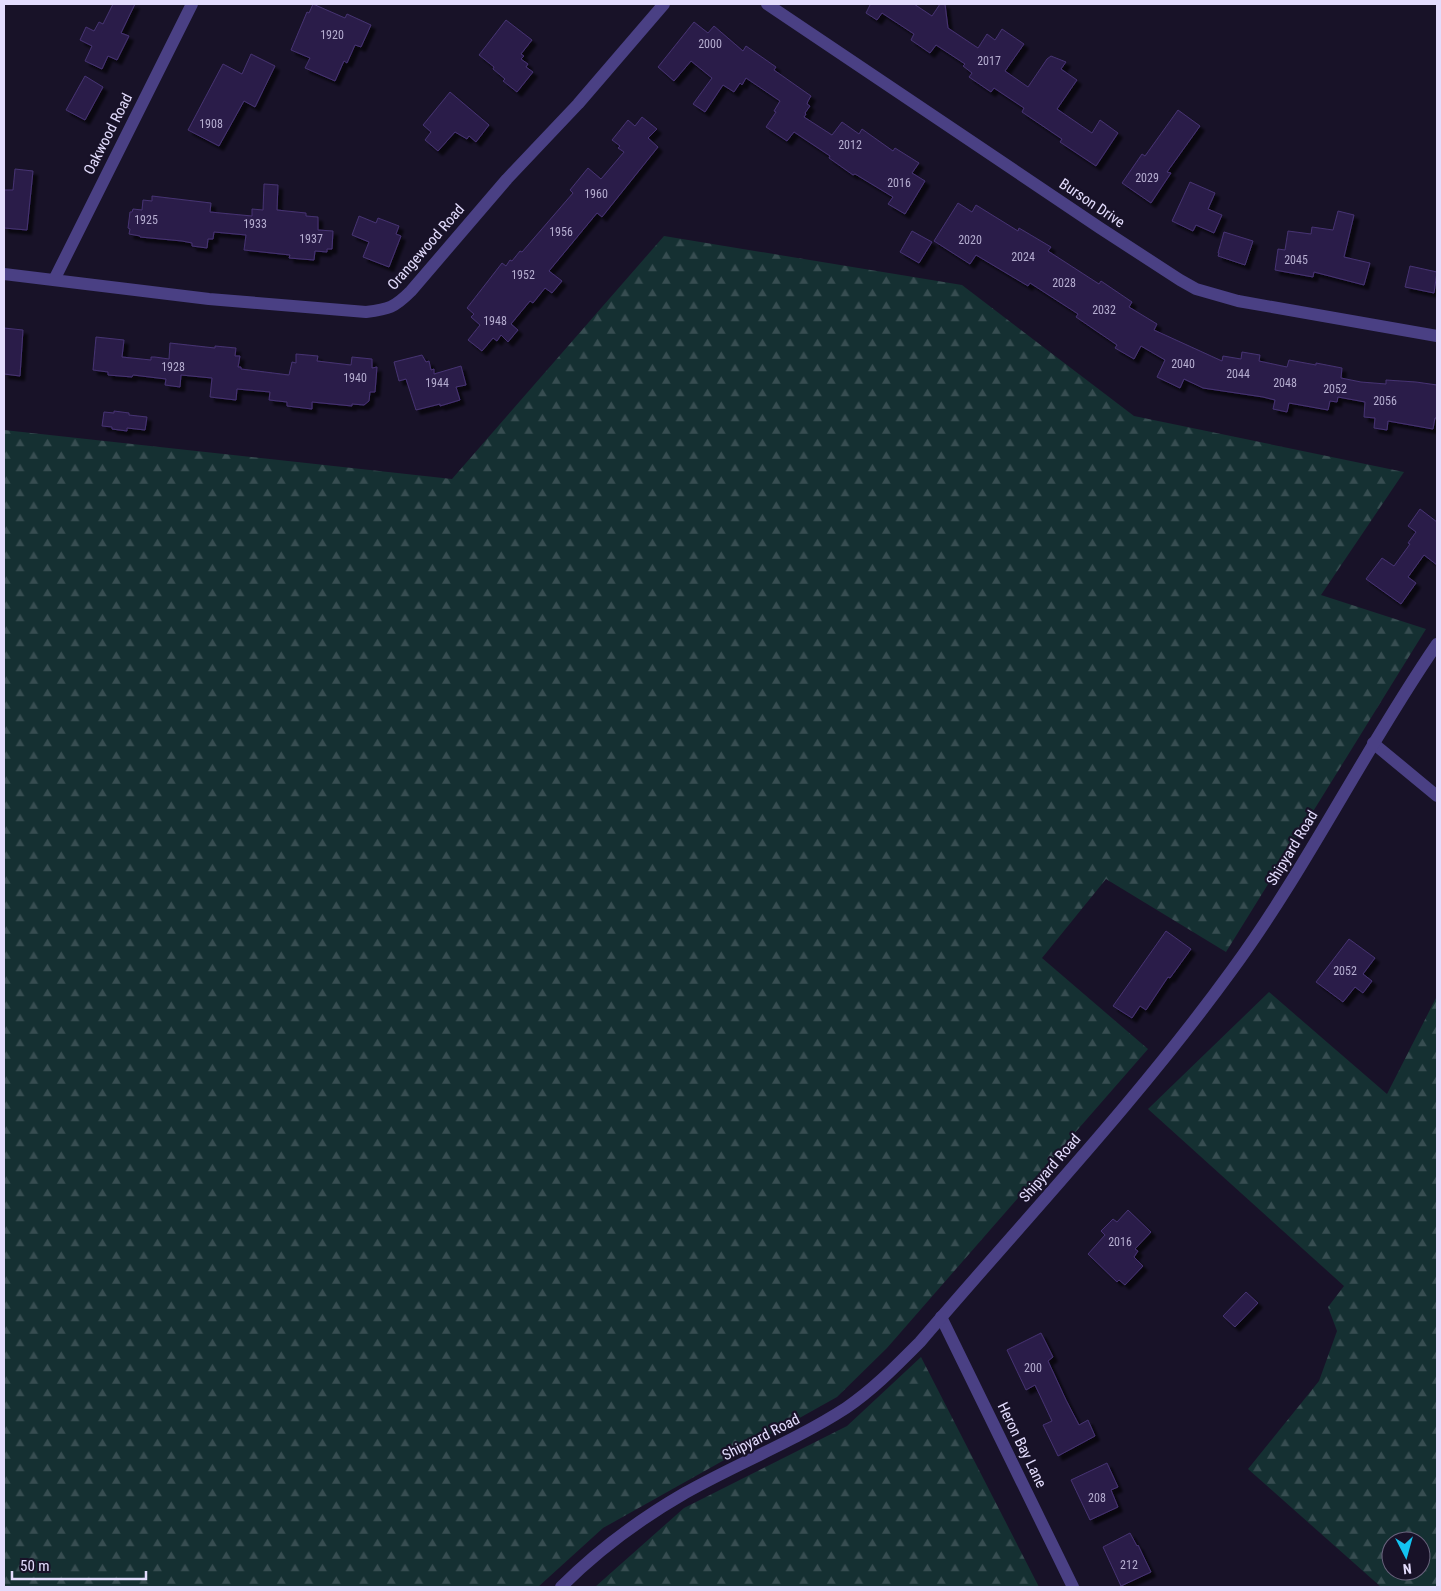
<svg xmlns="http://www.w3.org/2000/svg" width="1441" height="1591" font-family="'Roboto Condensed',sans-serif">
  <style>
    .forest { fill: url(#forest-firs); fill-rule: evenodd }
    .building { fill: #2c1f48; stroke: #463373; filter: url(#shadow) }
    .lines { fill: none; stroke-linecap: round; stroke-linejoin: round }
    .minor { stroke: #4a4084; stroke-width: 12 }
    .tertiary { stroke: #4a4084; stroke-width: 12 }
    .labels { text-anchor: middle; stroke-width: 4.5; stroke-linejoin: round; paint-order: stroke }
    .number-label { font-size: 12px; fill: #b5add0 }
    .street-label { font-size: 15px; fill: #e3dcfd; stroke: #181228 }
  </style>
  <defs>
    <pattern id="forest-firs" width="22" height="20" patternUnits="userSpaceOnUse" patternTransform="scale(1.25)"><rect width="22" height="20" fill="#153032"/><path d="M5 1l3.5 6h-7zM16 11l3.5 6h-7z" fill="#374d51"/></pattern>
    <filter id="shadow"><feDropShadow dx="4.5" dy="4.5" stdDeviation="1" flood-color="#0009"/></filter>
  </defs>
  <rect width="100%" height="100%" fill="#181228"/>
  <!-- forest -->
  <path class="forest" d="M 664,236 L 962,285 L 1134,416 L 1404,472 L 1321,595 L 1426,629 L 1226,952 L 1106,879 L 1042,958 L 1148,1049 L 887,1348 L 837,1397 L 603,1528 L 538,1587 L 4,1587 L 4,430 L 452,479 Z
    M 1269,992 L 1387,1094 L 1437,996 L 1437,1587 L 1381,1587 L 1248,1469 L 1319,1381 L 1337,1331 L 1328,1307 L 1344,1286 L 1148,1109 ZM 1391,1541 L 1421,1541 L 1421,1571 L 1391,1571 Z
    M 921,1357 L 1039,1587 L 595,1587 L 684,1508 L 847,1426 Z"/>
  <!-- building -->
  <path class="building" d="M 113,4 L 135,4 L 121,33 L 129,36 L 117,60 L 108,56 L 102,69 L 85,61 L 92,46 L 80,40 L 86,27 L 94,31 L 99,22 L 103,24 Z
    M 313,4 L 345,18 L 347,14 L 371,25 L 361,47 L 355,45 L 347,63 L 344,61 L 335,81 L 305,68 L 310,58 L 291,50 L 307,12 L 309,13 Z
    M 868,4 L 914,4 L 932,16 L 940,4 L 945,4 L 948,28 L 978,48 L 987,34 L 995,40 L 1002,29 L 1024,44 L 1005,71 L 1028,87 L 1047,59 L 1051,56 L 1066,62 L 1061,69 L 1077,80 L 1057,109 L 1092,133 L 1100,120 L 1118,133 L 1096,166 L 1060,142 L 1062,139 L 1022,112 L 1024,108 L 994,88 L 991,92 L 969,77 L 972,73 L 963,66 L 965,64 L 936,45 L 930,53 L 911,40 L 914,34 L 882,13 L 877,20 L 866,13 L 870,5 Z
    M 506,20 L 532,40 L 521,54 L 524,56 L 521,59 L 528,64 L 526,67 L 533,72 L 517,92 L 503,81 L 505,79 L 493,69 L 494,67 L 479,55 Z
    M 694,22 L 708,33 L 714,26 L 743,51 L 746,46 L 776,67 L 774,70 L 811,96 L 808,101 L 807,104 L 810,106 L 805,113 L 806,114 L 804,117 L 832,135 L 842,122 L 859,134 L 862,129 L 893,151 L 895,148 L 919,163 L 912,173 L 925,181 L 905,214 L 888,204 L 893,197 L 855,174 L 853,175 L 829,158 L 830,156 L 794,132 L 787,141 L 766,127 L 776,112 L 774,111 L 780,101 L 746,78 L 742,85 L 740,83 L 734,92 L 723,85 L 705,112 L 693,104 L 712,78 L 691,61 L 674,81 L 658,67 Z
    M 251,54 L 275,66 L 255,107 L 244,101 L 219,146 L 188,130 L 223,64 L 242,74 Z
    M 85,76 L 103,87 L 85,120 L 66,110 Z
    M 450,92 L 489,125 L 476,142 L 469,136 L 467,139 L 455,132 L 438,151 L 425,140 L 431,132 L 423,125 Z
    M 1178,110 L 1200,126 L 1167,172 L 1171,173 L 1151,203 L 1122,183 L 1142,154 L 1145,156 Z
    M 642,117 L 657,129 L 648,138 L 658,147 L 602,217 L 597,213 L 549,271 L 562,281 L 552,293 L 545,288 L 533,303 L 530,301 L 511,324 L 518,330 L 508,342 L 501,335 L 497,341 L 493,338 L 482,351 L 468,340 L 480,325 L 471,317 L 474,314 L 467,308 L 502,263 L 506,266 L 510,260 L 512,261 L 520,251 L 522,252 L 573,193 L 570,190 L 588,168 L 601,179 L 624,152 L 618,148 L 620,146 L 612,140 L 628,120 L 635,126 Z
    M 15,169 L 33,171 L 27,230 L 4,228 L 4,190 L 13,190 Z
    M 1190,182 L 1215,193 L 1208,209 L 1222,215 L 1214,233 L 1196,225 L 1193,231 L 1172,221 Z
    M 264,184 L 278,185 L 277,210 L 306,213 L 306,216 L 318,217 L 318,230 L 333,231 L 332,249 L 327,249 L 327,252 L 315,251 L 314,260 L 289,258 L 290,255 L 244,250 L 246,235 L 214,232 L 213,239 L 208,239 L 207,248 L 192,246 L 192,243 L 182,241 L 140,237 L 140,236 L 129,234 L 130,229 L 128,228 L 130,212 L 132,212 L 133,209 L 142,210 L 143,200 L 152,201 L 152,196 L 211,203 L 210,212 L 252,216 L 252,209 L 263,210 Z
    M 958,203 L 972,212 L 976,205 L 1018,231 L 1019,228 L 1051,247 L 1048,251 L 1099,284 L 1101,281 L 1132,302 L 1129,307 L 1157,324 L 1154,330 L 1222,361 L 1223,356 L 1241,359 L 1242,352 L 1260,355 L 1259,361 L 1287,367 L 1289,360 L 1316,365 L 1316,363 L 1342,368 L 1341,378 L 1361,382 L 1386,384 L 1386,380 L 1416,382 L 1437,385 L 1437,418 L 1435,418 L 1433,429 L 1388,421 L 1387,430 L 1374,428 L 1375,418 L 1364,417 L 1365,402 L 1338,397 L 1337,402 L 1330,401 L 1328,410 L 1289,403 L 1287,412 L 1273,409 L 1275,400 L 1263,397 L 1203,388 L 1184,379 L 1180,388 L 1157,377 L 1165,360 L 1141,346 L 1134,359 L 1115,348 L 1117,345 L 1076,317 L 1078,314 L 1030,283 L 1028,286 L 976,255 L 970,264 L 934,241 Z
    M 1338,211 L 1354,215 L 1344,257 L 1370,263 L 1364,285 L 1314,272 L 1313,277 L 1275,270 L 1278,249 L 1285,250 L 1288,231 L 1311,234 L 1312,227 L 1333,230 Z
    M 359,216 L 376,223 L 378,218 L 399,226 L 396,234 L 401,236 L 389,267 L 363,257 L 369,242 L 352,235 Z
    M 912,231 L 932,242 L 919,263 L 900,252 Z
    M 1224,232 L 1253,241 L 1245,265 L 1218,256 L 1219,253 L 1218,253 Z
    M 1410,266 L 1437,272 L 1434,293 L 1405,287 Z
    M 4,328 L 23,330 L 20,376 L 4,374 Z
    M 96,337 L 124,340 L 122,357 L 151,360 L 151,357 L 155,357 L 169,359 L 170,343 L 215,348 L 215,346 L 236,348 L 235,356 L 240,356 L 238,367 L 241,367 L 241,369 L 289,375 L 292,362 L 296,363 L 296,354 L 318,356 L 317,361 L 351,365 L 352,357 L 372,359 L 372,368 L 377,367 L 375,392 L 370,392 L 369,401 L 364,405 L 352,404 L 352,406 L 312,402 L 312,409 L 287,406 L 287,402 L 269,400 L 270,392 L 237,389 L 236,400 L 210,397 L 212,378 L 181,375 L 180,387 L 165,385 L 166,379 L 133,375 L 132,377 L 108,375 L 108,372 L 93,370 Z
    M 422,355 L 426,362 L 429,361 L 431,370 L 434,369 L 434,374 L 461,366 L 466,385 L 456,387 L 460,400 L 440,406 L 440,404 L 416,410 L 406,379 L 399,381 L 394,362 Z
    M 114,411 L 129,413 L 129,415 L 147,417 L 145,430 L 127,428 L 127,431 L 112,429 L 112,427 L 102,426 L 104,412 L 114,413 Z
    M 1420,509 L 1437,522 L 1437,565 L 1424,555 L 1408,577 L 1416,583 L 1401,604 L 1366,579 L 1382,558 L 1394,566 L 1410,544 L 1408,543 L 1416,532 L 1408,526 Z
    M 1166,931 L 1191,949 L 1170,978 L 1168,977 L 1146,1010 L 1140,1006 L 1132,1018 L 1113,1006 Z
    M 1349,939 L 1375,958 L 1363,974 L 1372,981 L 1363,993 L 1355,987 L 1343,1002 L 1316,982 Z
    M 1128,1210 L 1151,1232 L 1135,1249 L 1138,1251 L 1134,1257 L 1143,1266 L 1125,1285 L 1119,1280 L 1117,1282 L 1088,1254 L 1105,1235 L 1101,1231 L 1113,1219 L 1117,1222 Z
    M 1246,1292 L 1258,1303 L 1235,1327 L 1223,1316 Z
    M 1041,1333 L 1053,1357 L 1048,1361 L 1066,1400 L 1079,1425 L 1088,1420 L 1095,1436 L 1058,1456 L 1043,1425 L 1052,1421 L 1035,1385 L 1026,1390 L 1007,1350 Z
    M 1107,1463 L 1118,1487 L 1111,1490 L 1118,1507 L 1090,1520 L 1071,1480 Z
    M 1130,1533 L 1137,1546 L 1138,1545 L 1151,1572 L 1121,1586 L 1103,1547 Z"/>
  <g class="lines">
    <!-- minor -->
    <path class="minor" d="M 767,4 L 1100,228 L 1180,280 L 1196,289 L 1238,301 L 1437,336
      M 4,274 L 209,299 L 366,312 C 389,309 394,308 411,291 L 507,179 L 578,104 L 664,4
      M 54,280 L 192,4
      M 1373,743 L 1437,796
      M 941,1317 L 1073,1587"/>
    <!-- tertiary -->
    <path class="tertiary" d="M 561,1587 C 598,1550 640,1519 685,1493 C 738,1463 795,1441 846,1408 C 874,1389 897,1365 920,1342 C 1025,1219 1137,1101 1232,970 C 1308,866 1364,750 1437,644"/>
  </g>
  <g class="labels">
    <!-- number labels -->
    <g class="number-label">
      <text x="332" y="39">1920</text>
      <text x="710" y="48">2000</text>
      <text x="989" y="65">2017</text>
      <text x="211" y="128">1908</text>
      <text x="850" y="149">2012</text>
      <text x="1147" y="182">2029</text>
      <text x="899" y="187">2016</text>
      <text x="596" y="198">1960</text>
      <text x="146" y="224">1925</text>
      <text x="255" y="228">1933</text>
      <text x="561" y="236">1956</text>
      <text x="311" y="243">1937</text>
      <text x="970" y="244">2020</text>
      <text x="1023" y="261">2024</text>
      <text x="1296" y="264">2045</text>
      <text x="523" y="279">1952</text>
      <text x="1064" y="287">2028</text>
      <text x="1104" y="314">2032</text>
      <text x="495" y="325">1948</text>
      <text x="1183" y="368">2040</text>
      <text x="173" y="371">1928</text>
      <text x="1238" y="378">2044</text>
      <text x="355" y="382">1940</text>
      <text x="437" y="387">1944</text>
      <text x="1285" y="387">2048</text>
      <text x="1335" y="393">2052</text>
      <text x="1385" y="405">2056</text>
      <text x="1345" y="975">2052</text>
      <text x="1120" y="1246">2016</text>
      <text x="1033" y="1372">200</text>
      <text x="1097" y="1502">208</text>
      <text x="1129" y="1569">212</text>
    </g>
    <!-- street labels -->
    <g class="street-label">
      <text transform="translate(108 134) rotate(-63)" y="5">Oakwood Road</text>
      <text transform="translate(1092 203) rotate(34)" y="5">Burson Drive</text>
      <text transform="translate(426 247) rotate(-49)" y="5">Orangewood Road</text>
      <text transform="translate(1292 848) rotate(-59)" y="5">Shipyard Road</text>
      <text transform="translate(1050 1168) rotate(-49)" y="5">Shipyard Road</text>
      <text transform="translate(761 1437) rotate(-27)" y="5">Shipyard Road</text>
      <text transform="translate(1022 1445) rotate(64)" y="5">Heron Bay Lane</text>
    </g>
  </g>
  <!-- border -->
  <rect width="1441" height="1591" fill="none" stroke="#e3dcfd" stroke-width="10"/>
  <!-- north arrow -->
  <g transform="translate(1406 1556) rotate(174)"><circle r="24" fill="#181228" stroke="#69637d"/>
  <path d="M0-4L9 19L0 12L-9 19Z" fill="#13c4f1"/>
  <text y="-8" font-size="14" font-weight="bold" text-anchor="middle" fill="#e3dcfd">N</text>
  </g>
  <!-- scale -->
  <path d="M12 1571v8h134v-8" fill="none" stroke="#e3dcfd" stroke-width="2.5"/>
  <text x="20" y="1571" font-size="15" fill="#e3dcfd" stroke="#181228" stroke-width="4" paint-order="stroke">50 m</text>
</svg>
